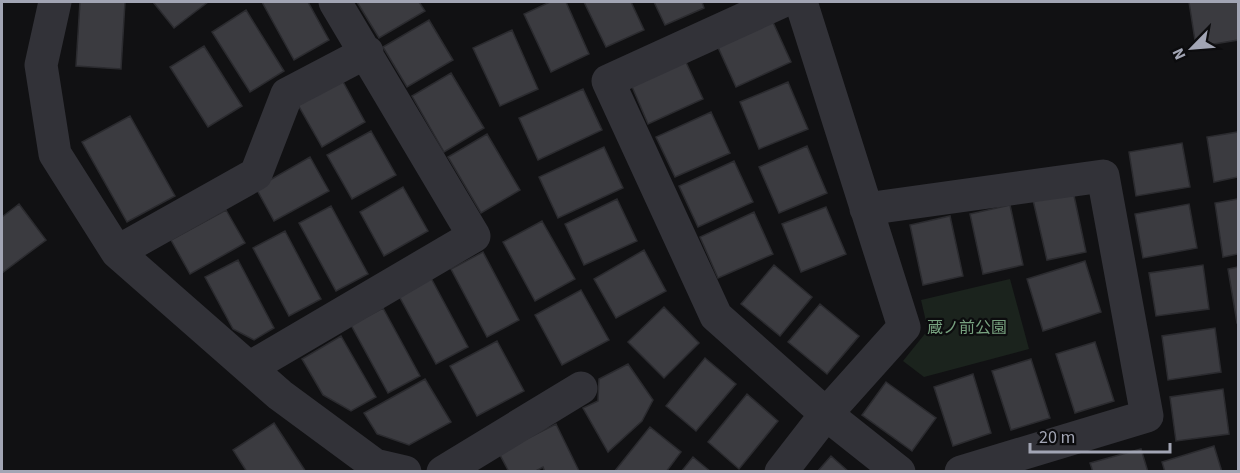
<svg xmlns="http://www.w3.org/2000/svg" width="1240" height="473" font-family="'Source Sans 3','Noto Sans JP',sans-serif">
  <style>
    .green { fill: #1b231d }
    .building { fill: #3b3b40; stroke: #2b2b2f; stroke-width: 1.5 }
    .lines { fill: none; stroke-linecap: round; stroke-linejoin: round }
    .street { stroke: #323238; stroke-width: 33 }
    .labels { text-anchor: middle; stroke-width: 4.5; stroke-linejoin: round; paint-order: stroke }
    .park-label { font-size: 16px; fill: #77a17f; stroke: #0c0c0e }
  </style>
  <rect width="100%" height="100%" fill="#111113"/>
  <!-- green -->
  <path class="green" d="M 1010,279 L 1029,349 L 924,377 L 903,361 L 928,330 L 921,300 Z"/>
  <!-- building -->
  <path class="building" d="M 80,2 L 125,2 L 121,69 L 76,66 Z
    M 153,2 L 208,2 L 174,28 Z
    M 262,2 L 308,2 L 329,40 L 294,60 Z
    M 357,2 L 419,2 L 425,11 L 379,38 Z
    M 550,2 L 566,2 L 589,54 L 551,72 L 524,14 Z
    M 584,2 L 631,2 L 644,30 L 606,47 Z
    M 654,2 L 702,2 L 704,8 L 665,25 Z
    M 1189,2 L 1238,2 L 1238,40 L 1196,47 Z
    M 246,10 L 284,71 L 250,92 L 212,32 Z
    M 429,20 L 453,60 L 407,87 L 383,47 Z
    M 772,20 L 791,62 L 736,87 L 717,45 Z
    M 512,30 L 538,89 L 500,106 L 473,48 Z
    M 204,46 L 242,106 L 208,127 L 170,67 Z
    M 684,58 L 703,99 L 648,124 L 630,82 Z
    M 451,73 L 484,128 L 444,152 L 412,96 Z
    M 341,78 L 365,122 L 322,147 L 297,103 Z
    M 788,82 L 808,129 L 759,149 L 740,102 Z
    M 583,89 L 602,130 L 538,160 L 519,118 Z
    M 711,112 L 730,153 L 675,177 L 656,137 Z
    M 130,116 L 175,196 L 127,222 L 82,142 Z
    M 371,131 L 396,175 L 352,199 L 327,155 Z
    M 1238,132 L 1238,177 L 1214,182 L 1207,137 Z
    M 487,134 L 520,190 L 481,213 L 448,157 Z
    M 1182,143 L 1190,187 L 1136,196 L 1129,152 Z
    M 807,146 L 827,193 L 779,213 L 759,167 Z
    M 604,147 L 623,188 L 558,218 L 539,177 Z
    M 310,157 L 329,191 L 274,221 L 256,188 Z
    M 734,161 L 753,202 L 698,227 L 679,186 Z
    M 403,187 L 428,231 L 384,256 L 360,212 Z
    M 1073,191 L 1086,252 L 1047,260 L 1033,200 Z
    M 617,199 L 637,241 L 584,265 L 565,224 Z
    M 1238,199 L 1238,254 L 1223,257 L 1215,203 Z
    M 19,204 L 46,240 L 2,273 L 2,217 Z
    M 1189,204 L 1197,248 L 1143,258 L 1135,214 Z
    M 1010,205 L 1023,265 L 983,274 L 970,214 Z
    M 331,206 L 368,274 L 336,291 L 299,223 Z
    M 826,207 L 846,254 L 801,272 L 782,224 Z
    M 226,210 L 245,243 L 190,274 L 171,240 Z
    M 754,212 L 773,254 L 718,278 L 700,237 Z
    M 950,216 L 963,276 L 923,285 L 910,225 Z
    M 542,221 L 575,279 L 535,301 L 503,242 Z
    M 285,231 L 321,299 L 289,316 L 253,248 Z
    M 644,250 L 666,291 L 616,318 L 594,279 Z
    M 483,252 L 519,320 L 487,337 L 451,269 Z
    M 238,260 L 274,328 L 254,340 L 233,329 L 205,277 Z
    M 1085,261 L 1101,312 L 1043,331 L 1027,279 Z
    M 774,265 L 812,297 L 780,336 L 741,304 Z
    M 1203,265 L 1209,309 L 1156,316 L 1149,273 Z
    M 1238,267 L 1238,323 L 1237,323 L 1228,269 Z
    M 431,278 L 468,347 L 436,364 L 399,296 Z
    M 581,290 L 609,340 L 562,365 L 535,315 Z
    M 820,304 L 859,336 L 827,374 L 788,342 Z
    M 664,307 L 699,343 L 664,378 L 628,342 Z
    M 383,308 L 420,376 L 388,393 L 351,325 Z
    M 1215,328 L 1221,372 L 1168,380 L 1162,336 Z
    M 341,336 L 376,397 L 351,411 L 323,395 L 302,359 Z
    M 497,341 L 524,391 L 477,416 L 450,366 Z
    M 1095,342 L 1114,401 L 1075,413 L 1056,354 Z
    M 705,358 L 736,384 L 696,431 L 666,406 Z
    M 1031,359 L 1050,418 L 1011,430 L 992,371 Z
    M 628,364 L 653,400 L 642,421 L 608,452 L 583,408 L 598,401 L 599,379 Z
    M 973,374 L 991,433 L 953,446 L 934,387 Z
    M 425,379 L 451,422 L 409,445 L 377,434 L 364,413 Z
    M 886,382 L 936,418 L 912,451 L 862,415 Z
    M 1223,389 L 1229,434 L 1176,441 L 1170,397 Z
    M 747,394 L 778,421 L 739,469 L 708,442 Z
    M 274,423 L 306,472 L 247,472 L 233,450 Z
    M 556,424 L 579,471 L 545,472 L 543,467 L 534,472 L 509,472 L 499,453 Z
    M 650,427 L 681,452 L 666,472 L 614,472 Z
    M 1214,446 L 1222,472 L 1165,472 L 1162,462 Z
    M 1141,449 L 1148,472 L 1093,472 L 1090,463 Z
    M 831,456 L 849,472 L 817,472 Z
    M 693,457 L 711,472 L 681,472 Z"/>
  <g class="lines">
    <!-- street -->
    <path class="street" d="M 55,2 L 41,65 L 55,154 L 117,252 L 280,395 L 375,465 L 405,472
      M 781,2 L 608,81 L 716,316 L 826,414 L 899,472
      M 866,209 L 1103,176 L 1147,416 L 961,472
      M 117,252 L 256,174 L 287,94 L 367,52
      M 249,368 L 474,236 L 335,2
      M 443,472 L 581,388
      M 781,472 L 826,414 L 904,327 L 801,2"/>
  </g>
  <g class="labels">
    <!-- park labels -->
    <g class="park-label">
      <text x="967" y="333">蔵ノ前公園</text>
    </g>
  </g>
  <!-- border -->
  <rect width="1240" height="473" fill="none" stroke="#a2a5b4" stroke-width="6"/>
  <!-- north arrow -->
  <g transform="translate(1192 48) rotate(245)" stroke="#0c0c0e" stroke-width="4.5" paint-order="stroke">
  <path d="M0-4.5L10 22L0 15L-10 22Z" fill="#a2a5b4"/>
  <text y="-9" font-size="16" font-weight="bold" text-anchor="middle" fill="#a2a5b4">N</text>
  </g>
  <!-- scale -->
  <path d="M1030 443v9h140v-9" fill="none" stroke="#a2a5b4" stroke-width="3"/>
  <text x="1039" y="443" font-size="18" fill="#a2a5b4" stroke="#0c0c0e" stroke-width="4.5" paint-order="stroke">20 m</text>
</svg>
